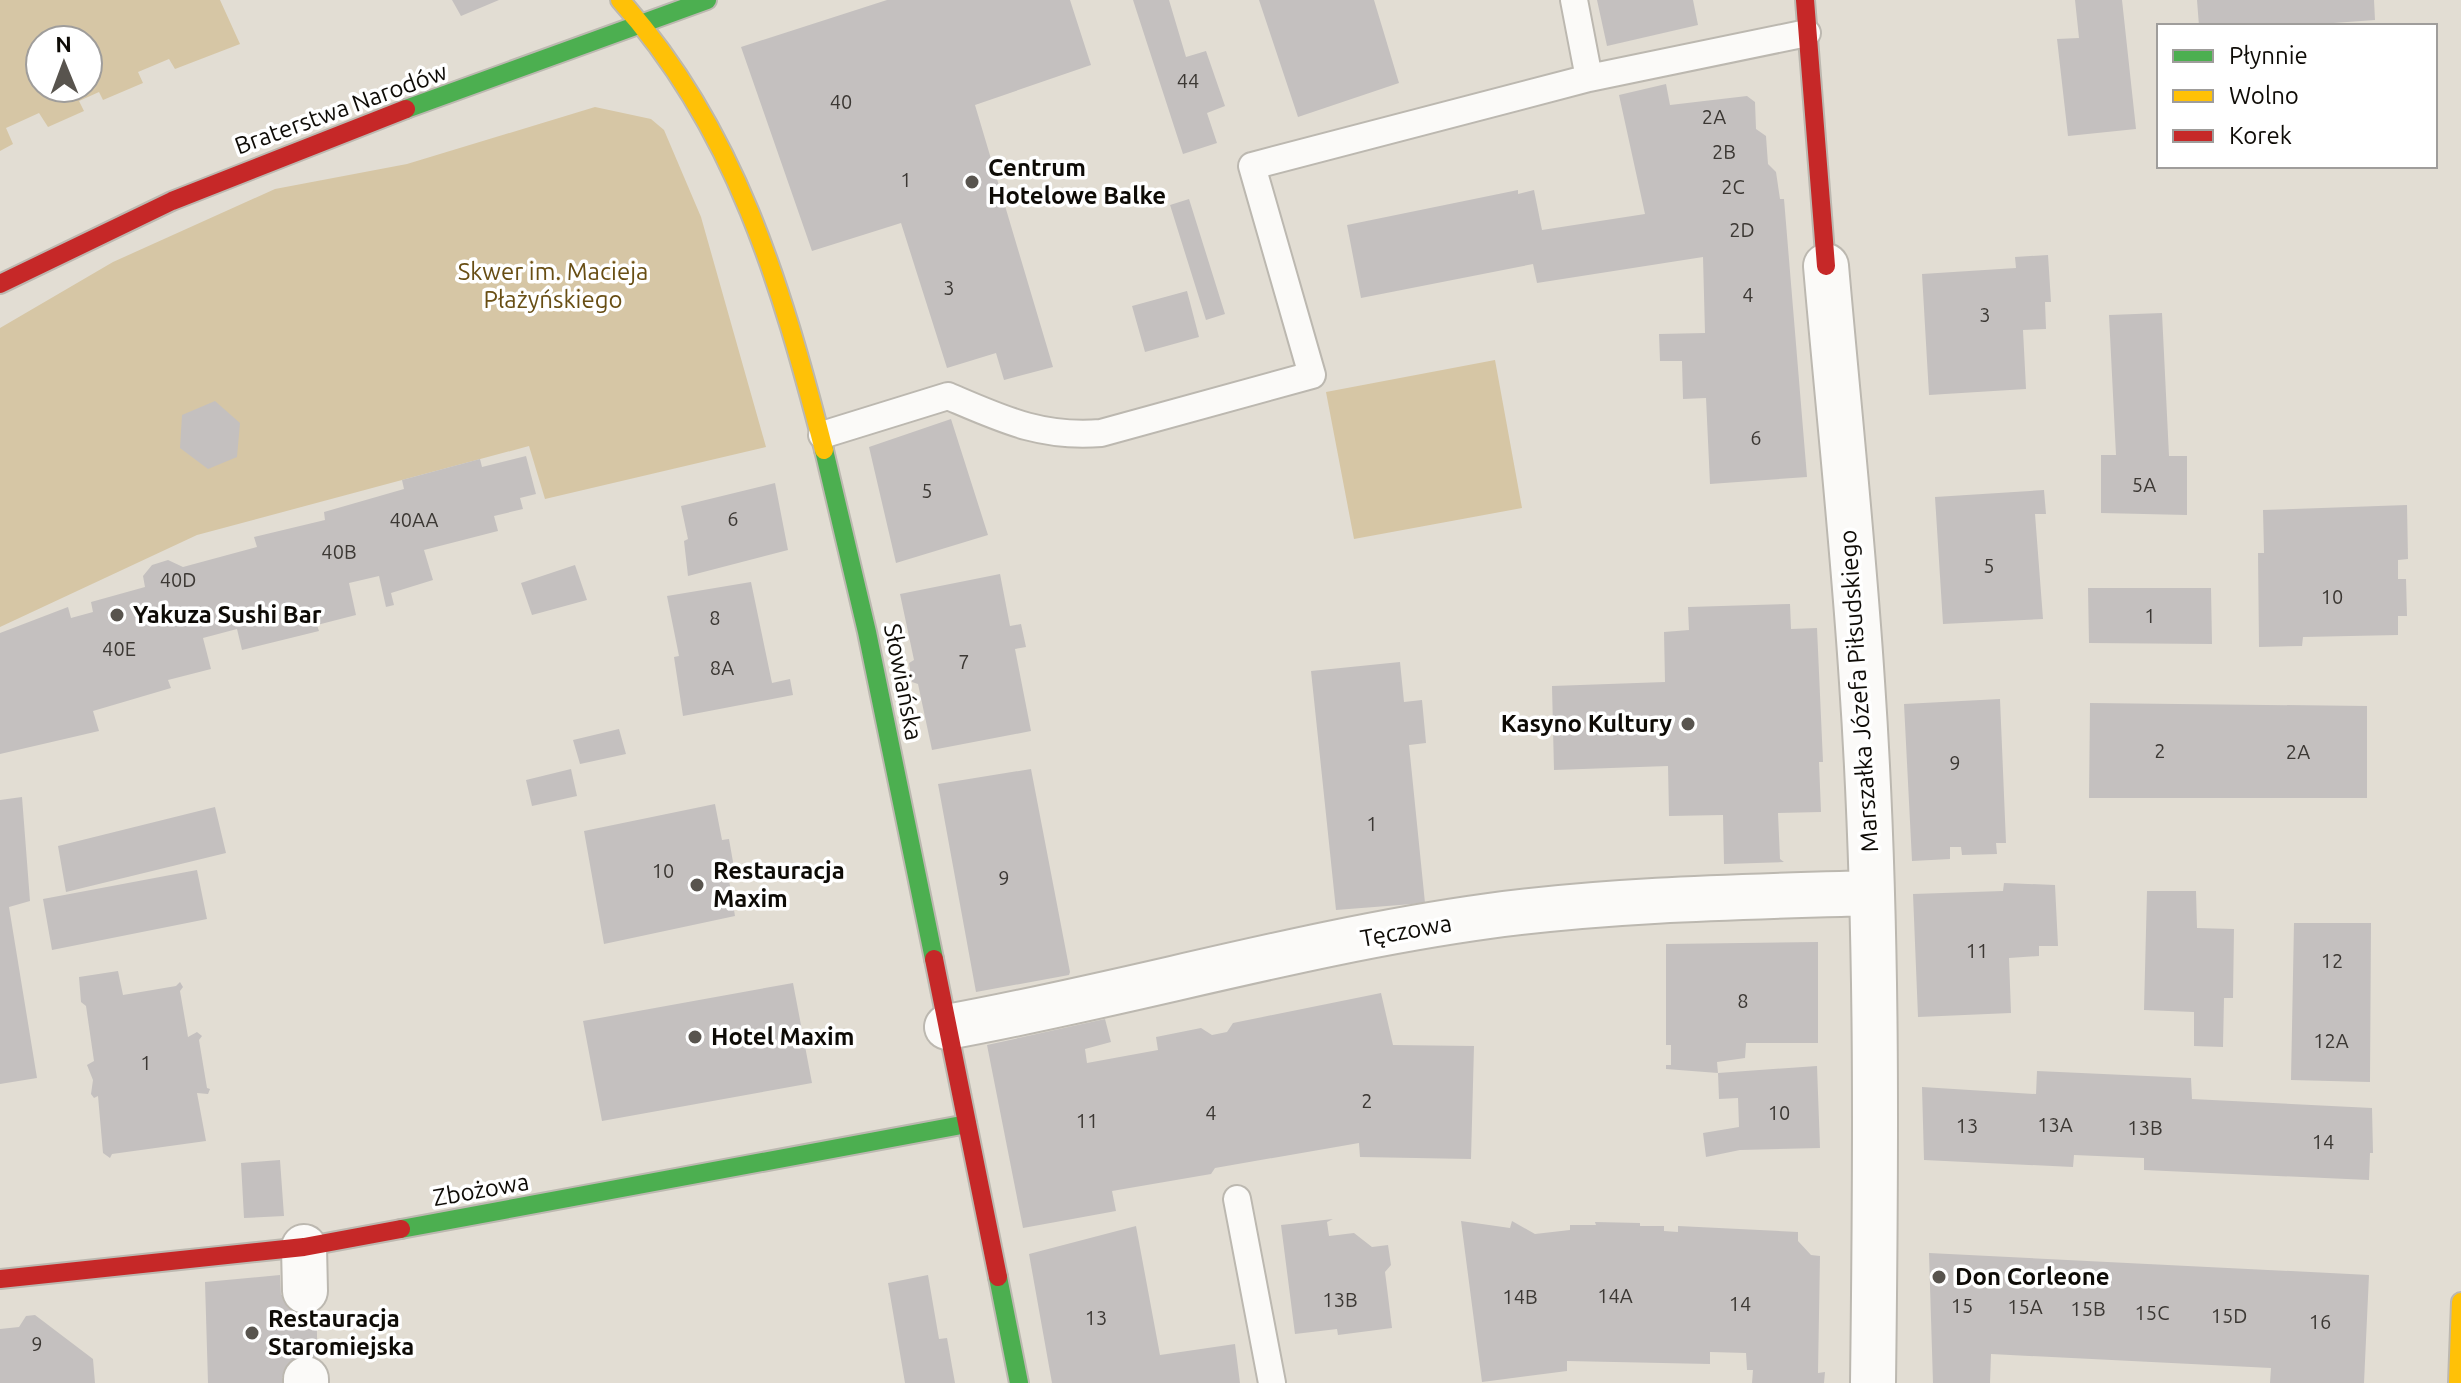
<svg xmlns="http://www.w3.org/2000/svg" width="2461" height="1383" font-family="Ubuntu,sans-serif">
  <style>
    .green { fill: #d6c6a5; fill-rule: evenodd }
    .building { fill: #c4c0bf }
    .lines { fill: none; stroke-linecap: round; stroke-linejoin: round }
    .lane-casing { stroke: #bcb8b0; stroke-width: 30 }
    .street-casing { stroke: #bcb8b0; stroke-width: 48 }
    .fast-casing { stroke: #bcb8b0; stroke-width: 22 }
    .slow-casing { stroke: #bcb8b0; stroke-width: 22 }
    .jam-casing { stroke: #bcb8b0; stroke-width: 22 }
    .lane { stroke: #fbfaf8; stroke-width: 26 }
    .street { stroke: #fbfaf8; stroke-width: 44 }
    .fast { stroke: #4caf50; stroke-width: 18 }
    .slow { stroke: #ffc107; stroke-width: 18 }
    .jam { stroke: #c62828; stroke-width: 18 }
    .poi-dot { fill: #58544e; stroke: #fff; stroke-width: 3 }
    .labels { text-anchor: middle; stroke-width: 7; stroke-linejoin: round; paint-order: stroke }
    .number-label { font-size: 20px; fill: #3c3834 }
    .street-label { font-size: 24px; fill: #0e0b06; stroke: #fff }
    .poi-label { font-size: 24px; font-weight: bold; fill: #0e0b06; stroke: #fff; text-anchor: start }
    .park-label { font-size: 24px; fill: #684e14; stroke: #fff }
  </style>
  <rect width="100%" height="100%" fill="#e2ddd3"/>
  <!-- green -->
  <path class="green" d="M 0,0 L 220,0 L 240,44 L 175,69 L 169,59 L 138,72 L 143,83 L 103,100 L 99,92 L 79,101 L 84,111 L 48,127 L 39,113 L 6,128 L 13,144 L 0,151 ZM 88,40 L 88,88 L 40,88 L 40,40 Z
    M 595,107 L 651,119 L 664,130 L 701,217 L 766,447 L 545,499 L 529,446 L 197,535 L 0,627 L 0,328 L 113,262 L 275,189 L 407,164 Z
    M 1495,360 L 1522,508 L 1354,539 L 1326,392 Z"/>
  <!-- building -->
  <path class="building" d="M 452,0 L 499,0 L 461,16 Z
    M 887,0 L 1070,0 L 1091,65 L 975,105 L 1053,367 L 1004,380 L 996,353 L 947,368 L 901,223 L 812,251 L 741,47 Z
    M 1133,0 L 1169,0 L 1186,57 L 1206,51 L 1225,106 L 1207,113 L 1217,143 L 1183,154 Z
    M 1259,0 L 1374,0 L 1399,83 L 1298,117 Z
    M 1597,0 L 1693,0 L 1698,25 L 1607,46 Z
    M 2075,0 L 2122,0 L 2136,129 L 2068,136 L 2057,39 L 2079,38 Z
    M 2197,0 L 2374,0 L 2375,20 L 2292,26 L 2199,26 Z
    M 1666,84 L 1670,105 L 1747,96 L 1755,102 L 1756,129 L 1766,136 L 1768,164 L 1776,172 L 1780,199 L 1784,199 L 1807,477 L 1710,484 L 1706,398 L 1683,399 L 1682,361 L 1660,361 L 1659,334 L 1705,333 L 1703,257 L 1537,283 L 1533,264 L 1361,298 L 1347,225 L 1518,190 L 1518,194 L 1534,190 L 1542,230 L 1645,214 L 1619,95 Z
    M 1189,199 L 1225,314 L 1206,320 L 1170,205 Z
    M 2048,255 L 2051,302 L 2045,302 L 2046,329 L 2023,330 L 2026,389 L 1929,395 L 1922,274 L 2016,268 L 2015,257 Z
    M 1187,291 L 1199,337 L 1145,352 L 1132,306 Z
    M 2162,313 L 2169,456 L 2187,456 L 2187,515 L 2101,513 L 2101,455 L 2116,455 L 2109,315 Z
    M 215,401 L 240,423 L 237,457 L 208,469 L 180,448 L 182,415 Z
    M 951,419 L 988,535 L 896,563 L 869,447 Z
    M 526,456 L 536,494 L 520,498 L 523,509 L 494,516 L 498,531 L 424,550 L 433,580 L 391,593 L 394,605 L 386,607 L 379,576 L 349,583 L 356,615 L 317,625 L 319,631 L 242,650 L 237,629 L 203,638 L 211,669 L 168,680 L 171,688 L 93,711 L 99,731 L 0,754 L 0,633 L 68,607 L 71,618 L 93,612 L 91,602 L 145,587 L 143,576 L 152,565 L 168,560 L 183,567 L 257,547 L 254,537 L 325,520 L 324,512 L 404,489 L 402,480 L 480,459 L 482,467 Z
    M 775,483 L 788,550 L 688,576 L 684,541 L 688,539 L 681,506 Z
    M 2044,490 L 2046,514 L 2035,514 L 2043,619 L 1943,624 L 1935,497 Z
    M 2407,505 L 2408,559 L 2398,560 L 2398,579 L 2406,579 L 2407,616 L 2398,616 L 2398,635 L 2303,637 L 2302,646 L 2259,647 L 2258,553 L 2264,553 L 2263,510 Z
    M 575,565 L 587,600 L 532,615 L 521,583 Z
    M 1000,574 L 1010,626 L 1021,624 L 1026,647 L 1015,649 L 1031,731 L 932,750 L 918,684 L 912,682 L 909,663 L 914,660 L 900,594 Z
    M 751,582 L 772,683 L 790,679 L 793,695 L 683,716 L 674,657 L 679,656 L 667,596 Z
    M 2088,588 L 2211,588 L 2212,644 L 2089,643 Z
    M 1790,604 L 1791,629 L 1817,628 L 1823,762 L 1819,762 L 1821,812 L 1778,813 L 1780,859 L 1784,862 L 1724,864 L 1723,815 L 1669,816 L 1668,766 L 1554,770 L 1552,686 L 1665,682 L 1664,632 L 1689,630 L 1688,607 Z
    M 1400,662 L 1404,702 L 1422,700 L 1426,743 L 1409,745 L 1425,903 L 1336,910 L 1311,671 Z
    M 2000,699 L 2006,843 L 1996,843 L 1997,854 L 1962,855 L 1961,847 L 1950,847 L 1950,859 L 1912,861 L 1904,704 Z
    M 2090,703 L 2367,706 L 2367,798 L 2089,798 Z
    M 619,729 L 626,754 L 580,764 L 573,740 Z
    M 571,769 L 577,796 L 532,806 L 526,780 Z
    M 1031,769 L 1070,972 L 1069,975 L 976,992 L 938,784 Z
    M 22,797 L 30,901 L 9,907 L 37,1078 L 0,1084 L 0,800 Z
    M 715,804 L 722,840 L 729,839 L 736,879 L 729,880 L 735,916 L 604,944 L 584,831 Z
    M 215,807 L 226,853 L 66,892 L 58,846 Z
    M 197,870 L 207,919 L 52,950 L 43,899 Z
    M 2004,883 L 2055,885 L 2058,946 L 2039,946 L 2039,956 L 2009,958 L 2011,1013 L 1918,1017 L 1913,894 L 2003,891 Z
    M 2147,891 L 2196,891 L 2197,928 L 2234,929 L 2233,998 L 2224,998 L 2223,1047 L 2194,1046 L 2194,1012 L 2144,1010 Z
    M 2294,923 L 2371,923 L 2370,1082 L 2291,1080 Z
    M 1818,942 L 1818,1043 L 1746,1043 L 1745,1058 L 1717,1062 L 1718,1073 L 1666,1069 L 1666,1065 L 1671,1065 L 1671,1045 L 1666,1045 L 1666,944 Z
    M 118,971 L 123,995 L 176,986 L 180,982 L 183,987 L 180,991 L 188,1037 L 197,1032 L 202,1036 L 199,1040 L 207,1088 L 210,1089 L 208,1094 L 197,1093 L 206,1141 L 112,1154 L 110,1158 L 103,1153 L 98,1096 L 94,1098 L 91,1094 L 93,1080 L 87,1065 L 94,1061 L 86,1006 L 81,1002 L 79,977 Z
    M 793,983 L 812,1083 L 602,1121 L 583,1021 Z
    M 1381,993 L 1393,1045 L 1474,1046 L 1471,1159 L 1360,1157 L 1359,1143 L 1215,1168 L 1211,1174 L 1112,1191 L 1116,1211 L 1023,1228 L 987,1045 L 1105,1019 L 1111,1042 L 1085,1049 L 1087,1063 L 1158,1050 L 1156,1037 L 1201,1028 L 1212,1035 L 1227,1032 L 1233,1023 Z
    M 1817,1066 L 1820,1148 L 1740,1150 L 1706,1157 L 1703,1133 L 1739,1127 L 1738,1098 L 1719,1099 L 1718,1073 Z
    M 2037,1071 L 2191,1078 L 2192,1099 L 2372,1108 L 2373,1153 L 2370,1153 L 2369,1180 L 2144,1170 L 2144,1158 L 2074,1155 L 2073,1167 L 1924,1160 L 1922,1087 L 2036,1094 Z
    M 280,1160 L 284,1216 L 244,1218 L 241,1163 Z
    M 1333,1219 L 1327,1222 L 1329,1236 L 1354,1233 L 1372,1247 L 1388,1245 L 1391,1265 L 1385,1272 L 1392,1328 L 1338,1335 L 1337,1329 L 1295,1334 L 1281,1225 Z
    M 1461,1221 L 1510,1228 L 1512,1221 L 1535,1234 L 1570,1230 L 1570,1225 L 1596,1225 L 1595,1222 L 1640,1223 L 1640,1226 L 1664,1226 L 1664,1231 L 1678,1232 L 1678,1226 L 1798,1232 L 1798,1241 L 1811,1255 L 1820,1256 L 1818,1373 L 1825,1372 L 1824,1383 L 1752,1383 L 1753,1370 L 1747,1370 L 1746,1353 L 1710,1352 L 1710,1364 L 1567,1361 L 1567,1371 L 1482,1382 Z
    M 1136,1226 L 1160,1355 L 1235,1344 L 1240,1383 L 1052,1383 L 1029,1254 Z
    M 1929,1253 L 2369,1275 L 2364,1383 L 2270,1383 L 2271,1368 L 1991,1354 L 1990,1383 L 1933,1383 Z
    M 280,1275 L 281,1295 L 316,1294 L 318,1376 L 282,1377 L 282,1383 L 208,1383 L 205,1282 Z
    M 928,1275 L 939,1339 L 947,1338 L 955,1383 L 905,1383 L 888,1283 Z
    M 35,1315 L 93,1359 L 95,1383 L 0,1383 L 0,1329 L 19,1327 L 26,1316 Z"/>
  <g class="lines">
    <defs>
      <path id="lane" d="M 1574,0 L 1589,78
        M 822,435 L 948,396 C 1002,419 1041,438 1101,433 L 1312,375 L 1252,166 L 1589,78 L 1807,33
        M 1237,1199 L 1272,1383"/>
      <path id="street" d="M 1826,266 C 1838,404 1853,543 1862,682 C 1878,915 1876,1150 1873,1383
        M 947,1027 C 1129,994 1306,941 1489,916 C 1616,899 1743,897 1871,893
        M 304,1247 L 305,1291
        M 306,1383 L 306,1379"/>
      <path id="fast" d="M 406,109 L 707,0
        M 824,450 L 867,632 L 934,959
        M 401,1229 L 967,1124
        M 998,1277 L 1019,1383"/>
      <path id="slow" d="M 620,0 C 736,129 781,285 824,450
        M 2458,1383 L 2461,1302"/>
      <path id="jam" d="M 1805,0 L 1826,266
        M 0,284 L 172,201 L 406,109
        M 934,959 L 998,1277
        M 0,1279 L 304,1247 L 401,1229"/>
    </defs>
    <!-- lane casing -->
    <use href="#lane" class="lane-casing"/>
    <!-- street casing -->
    <use href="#street" class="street-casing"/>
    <!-- fast casing -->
    <use href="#fast" class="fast-casing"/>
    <!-- slow casing -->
    <use href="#slow" class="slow-casing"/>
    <!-- jam casing -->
    <use href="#jam" class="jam-casing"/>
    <!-- lane -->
    <use href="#lane" class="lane"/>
    <!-- street -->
    <use href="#street" class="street"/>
    <!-- fast -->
    <use href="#fast" class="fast"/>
    <!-- slow -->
    <use href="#slow" class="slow"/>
    <!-- jam -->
    <use href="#jam" class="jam"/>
  </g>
  <!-- markers -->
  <g class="poi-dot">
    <circle cx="972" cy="182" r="8"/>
    <circle cx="117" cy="615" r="8"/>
    <circle cx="1688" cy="724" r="8"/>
    <circle cx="697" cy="885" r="8"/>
    <circle cx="695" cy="1037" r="8"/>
    <circle cx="1939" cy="1277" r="8"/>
    <circle cx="252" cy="1333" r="8"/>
  </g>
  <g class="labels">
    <!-- number labels -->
    <g class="number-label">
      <text x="1188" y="88">44</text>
      <text x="841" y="109">40</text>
      <text x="1714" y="124">2A</text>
      <text x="1724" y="159">2B</text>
      <text x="906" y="187">1</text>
      <text x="1733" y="194">2C</text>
      <text x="1742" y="237">2D</text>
      <text x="949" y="295">3</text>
      <text x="1748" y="302">4</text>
      <text x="1985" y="322">3</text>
      <text x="1756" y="445">6</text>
      <text x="2144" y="492">5A</text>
      <text x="927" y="498">5</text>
      <text x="733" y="526">6</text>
      <text x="414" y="527">40AA</text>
      <text x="339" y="559">40B</text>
      <text x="1989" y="573">5</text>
      <text x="178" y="587">40D</text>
      <text x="2332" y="604">10</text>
      <text x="2150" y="623">1</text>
      <text x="715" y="625">8</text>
      <text x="119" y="656">40E</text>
      <text x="964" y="669">7</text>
      <text x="722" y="675">8A</text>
      <text x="2160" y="758">2</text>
      <text x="2298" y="759">2A</text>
      <text x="1955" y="770">9</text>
      <text x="1372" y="831">1</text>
      <text x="663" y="878">10</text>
      <text x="1004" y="885">9</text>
      <text x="1977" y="958">11</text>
      <text x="2332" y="968">12</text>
      <text x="1743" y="1008">8</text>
      <text x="2331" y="1048">12A</text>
      <text x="146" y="1070">1</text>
      <text x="1367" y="1108">2</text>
      <text x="1211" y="1120">4</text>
      <text x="1779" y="1120">10</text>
      <text x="1087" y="1128">11</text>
      <text x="2055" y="1132">13A</text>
      <text x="1967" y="1133">13</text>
      <text x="2145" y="1135">13B</text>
      <text x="2323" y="1149">14</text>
      <text x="1615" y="1303">14A</text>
      <text x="1520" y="1304">14B</text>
      <text x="1340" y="1307">13B</text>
      <text x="1740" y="1311">14</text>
      <text x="1962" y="1313">15</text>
      <text x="2025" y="1314">15A</text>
      <text x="2088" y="1316">15B</text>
      <text x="2152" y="1320">15C</text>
      <text x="2229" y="1323">15D</text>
      <text x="1096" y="1325">13</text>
      <text x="2320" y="1329">16</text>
      <text x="37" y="1351">9</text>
    </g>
    <!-- street labels -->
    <g class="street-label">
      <text transform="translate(341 109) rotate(-20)" y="8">Braterstwa Narodów</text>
      <text transform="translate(903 682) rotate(79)" y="8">Słowiańska</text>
      <text transform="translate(1859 691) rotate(-94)" y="8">Marszałka Józefa Piłsudskiego</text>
      <text transform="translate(1406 931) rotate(-10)" y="8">Tęczowa</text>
      <text transform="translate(481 1190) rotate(-10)" y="8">Zbożowa</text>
    </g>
    <!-- poi labels -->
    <g class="poi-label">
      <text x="988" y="176">Centrum<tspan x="988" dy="28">Hotelowe Balke</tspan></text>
      <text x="133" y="623">Yakuza Sushi Bar</text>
      <text x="1672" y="732" text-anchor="end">Kasyno Kultury</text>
      <text x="713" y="879">Restauracja<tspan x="713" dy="28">Maxim</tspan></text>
      <text x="711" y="1045">Hotel Maxim</text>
      <text x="1955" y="1285">Don Corleone</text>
      <text x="268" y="1327">Restauracja<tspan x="268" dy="28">Staromiejska</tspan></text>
    </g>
    <!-- park labels -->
    <g class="park-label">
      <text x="553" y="280">Skwer im. Macieja<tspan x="553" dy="28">Płażyńskiego</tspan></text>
    </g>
  </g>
  <!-- legend -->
  <rect x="2157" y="24" width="280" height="144" fill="#ffffff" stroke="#9f9d9b" stroke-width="2"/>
  <rect x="2173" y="50" width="40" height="12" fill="#4caf50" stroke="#9f9d9b" stroke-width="2"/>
  <text x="2229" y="64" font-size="24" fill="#0e0b06">Płynnie</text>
  <rect x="2173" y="90" width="40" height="12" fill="#ffc107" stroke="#9f9d9b" stroke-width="2"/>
  <text x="2229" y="104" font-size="24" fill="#0e0b06">Wolno</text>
  <rect x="2173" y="130" width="40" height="12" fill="#c62828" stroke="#9f9d9b" stroke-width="2"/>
  <text x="2229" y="144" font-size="24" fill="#0e0b06">Korek</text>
  <!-- north arrow -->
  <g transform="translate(64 64) rotate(359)"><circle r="38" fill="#ffffff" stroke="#9f9d9b" stroke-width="2"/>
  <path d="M0-6L14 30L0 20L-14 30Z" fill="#58544e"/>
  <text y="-12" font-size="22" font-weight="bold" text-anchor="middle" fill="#0e0b06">N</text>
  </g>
</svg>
